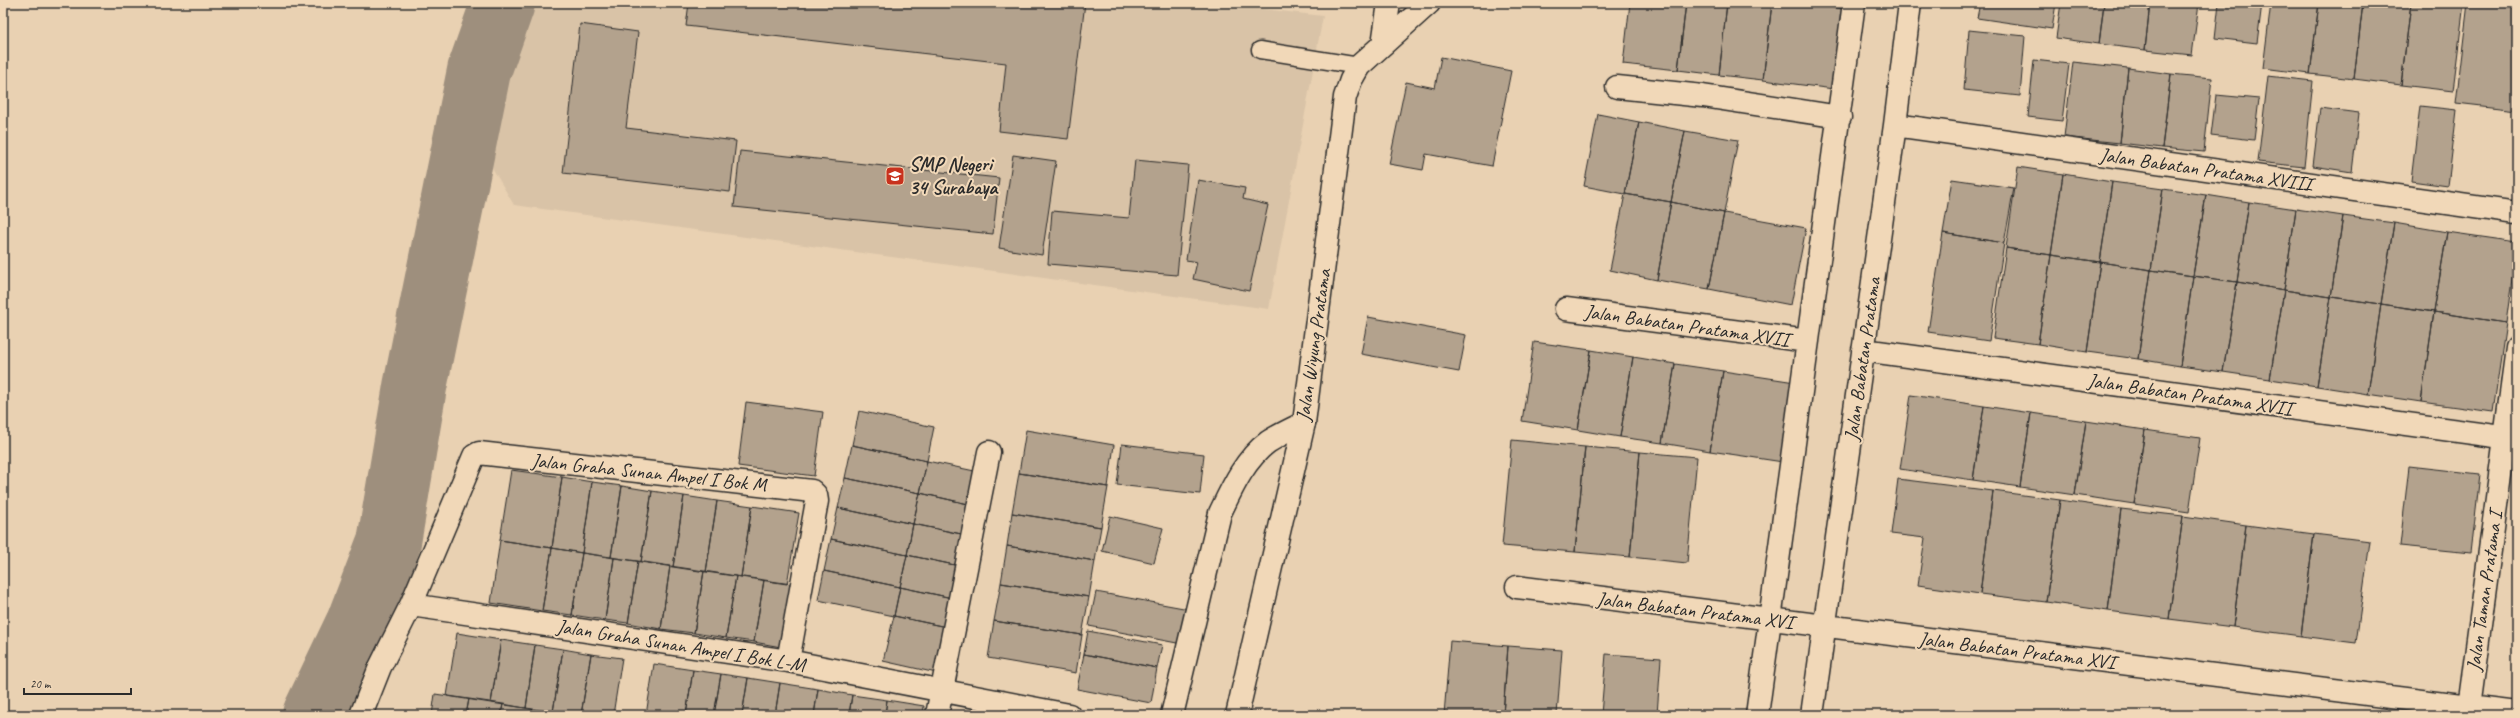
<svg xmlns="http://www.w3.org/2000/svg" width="2520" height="718" font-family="Caveat,sans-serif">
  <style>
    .built { fill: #d9c3a7 }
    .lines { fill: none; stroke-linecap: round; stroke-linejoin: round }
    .river { stroke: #9e8f7d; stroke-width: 64 }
    .building { fill: #b3a28d; stroke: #2b2b2b }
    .lane-casing { stroke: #2b2b2b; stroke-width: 19 }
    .street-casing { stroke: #2b2b2b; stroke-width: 25 }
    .secondary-casing { stroke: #2b2b2b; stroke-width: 25 }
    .lane { stroke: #f1d8b8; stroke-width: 16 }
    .street { stroke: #f1d8b8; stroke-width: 22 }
    .secondary { stroke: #f1d8b8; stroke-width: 22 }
    .labels { text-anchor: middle; stroke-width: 4; stroke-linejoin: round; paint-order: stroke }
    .poi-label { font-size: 20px; font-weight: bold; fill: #2b2b2b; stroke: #f1d8b8; text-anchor: start }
    .street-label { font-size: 20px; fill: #2b2b2b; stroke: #f1d8b8 }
  </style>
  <rect width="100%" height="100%" fill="#e9d1b2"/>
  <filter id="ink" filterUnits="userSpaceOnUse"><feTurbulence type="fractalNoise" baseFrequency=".025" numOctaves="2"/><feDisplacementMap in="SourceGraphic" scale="8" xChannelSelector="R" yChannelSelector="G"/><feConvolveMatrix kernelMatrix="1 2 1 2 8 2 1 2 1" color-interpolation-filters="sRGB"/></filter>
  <g filter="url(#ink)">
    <!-- built -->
    <path class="built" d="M 532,3 L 1211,3 L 1323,16 L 1269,309 L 514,205 L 480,147 L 491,77 Z"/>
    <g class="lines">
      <!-- river -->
      <path class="river" d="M 314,715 L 358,623 L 389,542 L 415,387 L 479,71 L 503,3"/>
    </g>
    <!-- building -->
    <path class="building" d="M 689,3 L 1085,3 L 1068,139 L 999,131 L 1006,63 L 686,26 Z
      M 1630,3 L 1686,3 L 1678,70 L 1623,64 Z
      M 1686,3 L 1727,3 L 1719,75 L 1678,70 Z
      M 1727,3 L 1772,3 L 1763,80 L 1719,75 Z
      M 1772,3 L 1796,3 L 1844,9 L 1834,89 L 1763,80 Z
      M 1980,3 L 2056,3 L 2052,29 L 1977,18 Z
      M 2061,3 L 2104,3 L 2099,44 L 2056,38 Z
      M 2104,3 L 2150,3 L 2145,50 L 2099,44 Z
      M 2150,3 L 2199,3 L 2192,55 L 2145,50 Z
      M 2219,3 L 2262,3 L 2257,43 L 2215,38 Z
      M 2271,3 L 2319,3 L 2310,74 L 2263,68 Z
      M 2319,3 L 2363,3 L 2354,79 L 2310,74 Z
      M 2363,3 L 2411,3 L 2401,85 L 2354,79 Z
      M 2411,3 L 2464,3 L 2453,91 L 2401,85 Z
      M 2468,3 L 2517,6 L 2517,110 L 2456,103 Z
      M 580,24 L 638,32 L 626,128 L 736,141 L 730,192 L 563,173 Z
      M 1969,30 L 2025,36 L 2020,96 L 1964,90 Z
      M 1441,57 L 1511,71 L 1492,166 L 1426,154 L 1423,170 L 1389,164 L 1406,82 L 1435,88 Z
      M 2034,60 L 2069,64 L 2062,121 L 2028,117 Z
      M 2073,62 L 2128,68 L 2120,143 L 2064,137 Z
      M 2128,68 L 2171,74 L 2162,148 L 2120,143 Z
      M 2171,74 L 2212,78 L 2204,152 L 2162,148 Z
      M 2268,76 L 2313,81 L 2304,167 L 2258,162 Z
      M 2216,95 L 2259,99 L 2254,140 L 2211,135 Z
      M 2420,106 L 2457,110 L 2448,186 L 2411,181 Z
      M 2320,108 L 2359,113 L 2352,172 L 2313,166 Z
      M 1598,114 L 1639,122 L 1625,194 L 1584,186 Z
      M 1639,122 L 1685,131 L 1671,202 L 1625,194 Z
      M 1685,131 L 1738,140 L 1724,213 L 1671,202 Z
      M 740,151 L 999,178 L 993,234 L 734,207 Z
      M 1013,155 L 1056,161 L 1042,255 L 999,248 Z
      M 1135,160 L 1188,165 L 1177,275 L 1048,264 L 1052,211 L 1129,218 Z
      M 2018,167 L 2063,174 L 2051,255 L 2006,248 Z
      M 2063,174 L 2112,182 L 2100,262 L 2051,255 Z
      M 1952,179 L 2014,188 L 2004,243 L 1943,233 Z
      M 1198,180 L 1245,188 L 1243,199 L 1268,205 L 1249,291 L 1193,279 L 1197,262 L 1186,260 Z
      M 2112,182 L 2163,189 L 2151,270 L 2100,262 Z
      M 2163,189 L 2206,195 L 2193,276 L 2151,270 Z
      M 1625,194 L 1671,202 L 1657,280 L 1610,270 Z
      M 2206,195 L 2249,202 L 2237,282 L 2193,276 Z
      M 1671,202 L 1724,213 L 1709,289 L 1657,280 Z
      M 2249,202 L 2296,209 L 2284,290 L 2237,282 Z
      M 2296,209 L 2343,216 L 2331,297 L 2284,290 Z
      M 1724,213 L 1806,228 L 1791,305 L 1709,289 Z
      M 2343,216 L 2394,223 L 2381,304 L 2331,297 Z
      M 2394,223 L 2447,232 L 2434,312 L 2381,304 Z
      M 2447,232 L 2517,242 L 2506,323 L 2434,312 Z
      M 1943,233 L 2004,243 L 1989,341 L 1928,332 Z
      M 2006,248 L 2051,255 L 2038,344 L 1993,338 Z
      M 2051,255 L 2100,262 L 2087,352 L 2038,344 Z
      M 2100,262 L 2151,270 L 2138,359 L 2087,352 Z
      M 2151,270 L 2193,276 L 2180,366 L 2138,359 Z
      M 2193,276 L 2237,282 L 2223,372 L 2180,366 Z
      M 2237,282 L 2284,290 L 2270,379 L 2223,372 Z
      M 2284,290 L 2331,297 L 2317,386 L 2270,379 Z
      M 2331,297 L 2381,304 L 2368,394 L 2317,386 Z
      M 2381,304 L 2434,312 L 2421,402 L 2368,394 Z
      M 2434,312 L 2506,323 L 2493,412 L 2421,402 Z
      M 1368,317 L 1466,335 L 1459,372 L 1361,354 Z
      M 1534,342 L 1591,350 L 1578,430 L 1522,421 Z
      M 1591,350 L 1633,357 L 1620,437 L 1578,430 Z
      M 1633,357 L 1675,364 L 1662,443 L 1620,437 Z
      M 1675,364 L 1723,371 L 1710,451 L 1662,443 Z
      M 1723,371 L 1795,382 L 1783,462 L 1710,451 Z
      M 1911,395 L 1984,406 L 1973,480 L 1900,469 Z
      M 746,402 L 823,412 L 814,476 L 738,466 Z
      M 1984,406 L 2031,413 L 2020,487 L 1973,480 Z
      M 859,411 L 934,427 L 927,461 L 852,445 Z
      M 2031,413 L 2086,421 L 2075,495 L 2020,487 Z
      M 2086,421 L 2145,430 L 2134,504 L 2075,495 Z
      M 1026,430 L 1114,445 L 1108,487 L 1019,473 Z
      M 2145,430 L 2200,438 L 2189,512 L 2134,504 Z
      M 1512,440 L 1585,447 L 1575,552 L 1502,546 Z
      M 1122,444 L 1204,454 L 1200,494 L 1117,485 Z
      M 852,445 L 927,461 L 920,493 L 845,478 Z
      M 1585,447 L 1640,452 L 1630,557 L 1575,552 Z
      M 1640,452 L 1697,457 L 1687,563 L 1630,557 Z
      M 927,461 L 984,473 L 977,506 L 920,493 Z
      M 2409,466 L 2480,474 L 2471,553 L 2400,546 Z
      M 511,470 L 562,477 L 552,548 L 500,540 Z
      M 1019,473 L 1108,487 L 1101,527 L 1012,513 Z
      M 562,477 L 592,482 L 582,553 L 552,548 Z
      M 845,478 L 920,493 L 913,524 L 838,508 Z
      M 1898,479 L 1993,491 L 1980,594 L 1918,585 L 1925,538 L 1891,534 Z
      M 592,482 L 622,486 L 611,557 L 582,553 Z
      M 622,486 L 652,491 L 641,562 L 611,557 Z
      M 652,491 L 684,496 L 673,567 L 641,562 Z
      M 1993,491 L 2060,500 L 2046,602 L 1980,594 Z
      M 920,493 L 977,506 L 971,536 L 913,524 Z
      M 684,496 L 717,501 L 706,572 L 673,567 Z
      M 2060,500 L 2121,509 L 2108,611 L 2046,602 Z
      M 717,501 L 752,506 L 741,577 L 706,572 Z
      M 752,506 L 799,513 L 787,584 L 741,577 Z
      M 838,508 L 913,524 L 907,555 L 831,539 Z
      M 2121,509 L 2183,516 L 2169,619 L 2108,611 Z
      M 1012,513 L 1101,527 L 1095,561 L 1007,546 Z
      M 1110,516 L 1163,528 L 1154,563 L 1102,551 Z
      M 2183,516 L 2246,525 L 2233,627 L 2169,619 Z
      M 913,524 L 971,536 L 964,567 L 907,555 Z
      M 2246,525 L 2314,534 L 2301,636 L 2233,627 Z
      M 2314,534 L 2370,541 L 2356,643 L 2301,636 Z
      M 831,539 L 907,555 L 900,587 L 824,571 Z
      M 500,540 L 552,548 L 542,611 L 491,603 Z
      M 1007,546 L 1095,561 L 1089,597 L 1001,583 Z
      M 552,548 L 582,553 L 572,615 L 542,611 Z
      M 582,553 L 614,558 L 605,620 L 572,615 Z
      M 907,555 L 964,567 L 957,599 L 900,587 Z
      M 614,558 L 638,561 L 628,623 L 605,620 Z
      M 638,561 L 670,566 L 661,629 L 628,623 Z
      M 670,566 L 704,571 L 694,633 L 661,629 Z
      M 704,571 L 736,576 L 726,638 L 694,633 Z
      M 824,571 L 900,587 L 894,616 L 818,600 Z
      M 736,576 L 764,580 L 754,642 L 726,638 Z
      M 764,580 L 791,584 L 781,647 L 754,642 Z
      M 1001,583 L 1089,597 L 1082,635 L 994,621 Z
      M 900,587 L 957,599 L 951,628 L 894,616 Z
      M 1096,592 L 1189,609 L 1182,644 L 1089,626 Z
      M 894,616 L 951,628 L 941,674 L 883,661 Z
      M 994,621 L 1082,635 L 1076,673 L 988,658 Z
      M 1088,631 L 1162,645 L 1157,668 L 1084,654 Z
      M 457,633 L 501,640 L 491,703 L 447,696 Z
      M 501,640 L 535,645 L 526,708 L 491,703 Z
      M 1450,641 L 1508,646 L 1503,715 L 1444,715 Z
      M 535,645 L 563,649 L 553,712 L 526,708 Z
      M 1508,646 L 1562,650 L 1557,715 L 1503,715 Z
      M 563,649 L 591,654 L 581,715 L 553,712 Z
      M 591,654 L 622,658 L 613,715 L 581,715 Z
      M 1084,654 L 1157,668 L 1151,703 L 1077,689 Z
      M 1606,654 L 1661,658 L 1657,715 L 1601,715 Z
      M 654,664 L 693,670 L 686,715 L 646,715 Z
      M 693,670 L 721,674 L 714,715 L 686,715 Z
      M 721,674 L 748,678 L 742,715 L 714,715 Z
      M 748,678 L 780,683 L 775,715 L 742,715 Z
      M 780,683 L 818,689 L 814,715 L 775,715 Z
      M 818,689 L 852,695 L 849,715 L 814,715 Z
      M 435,694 L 469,699 L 466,715 L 432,715 Z
      M 852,695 L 887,700 L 885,715 L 849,715 Z
      M 469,699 L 503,704 L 501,715 L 466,715 Z
      M 887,700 L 924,706 L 923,715 L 885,715 Z
      M 503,704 L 535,710 L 534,715 L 501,715 Z
      M 535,710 L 553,712 L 569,715 L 534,715 Z"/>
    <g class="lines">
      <defs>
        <path id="lane" d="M 1260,50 L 1359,66"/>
        <path id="street" d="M 1383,44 L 1389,3
          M 1617,87 L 1703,96 L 1840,117
          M 1895,125 L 2517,213
          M 1566,309 L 1808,341
          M 1863,350 L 2517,439
          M 1517,587 L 2517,713
          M 411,605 L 474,456 L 479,453 L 812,491 L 816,495 L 817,501 L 788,661
          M 361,715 L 380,667 L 411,605 L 788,661 L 1069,715
          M 937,715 L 989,452
          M 1172,715 L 1220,513 C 1232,488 1245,459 1268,442 C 1279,435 1292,429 1304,423
          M 1757,715 L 1854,3
          M 1812,715 L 1895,125 L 1910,3
          M 2468,715 L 2517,348"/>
        <path id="secondary" d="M 1237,715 L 1304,423 L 1345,97 L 1351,80 L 1359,66 L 1429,3"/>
      </defs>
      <!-- lane casing -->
      <use href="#lane" class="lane-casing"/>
      <!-- street casing -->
      <use href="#street" class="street-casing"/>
      <!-- secondary casing -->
      <use href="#secondary" class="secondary-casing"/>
      <!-- lane -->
      <use href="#lane" class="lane"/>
      <!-- street -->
      <use href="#street" class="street"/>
      <!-- secondary -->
      <use href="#secondary" class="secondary"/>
    </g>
  </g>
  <!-- icons -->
  <defs>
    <symbol id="school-square" viewBox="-11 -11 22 22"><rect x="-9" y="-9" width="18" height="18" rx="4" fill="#c8321e" stroke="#f1d8b8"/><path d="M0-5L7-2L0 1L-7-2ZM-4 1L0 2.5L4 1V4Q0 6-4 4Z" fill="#fff"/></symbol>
  </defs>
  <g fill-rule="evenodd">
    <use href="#school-square" x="884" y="165" width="22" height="22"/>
  </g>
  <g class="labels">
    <!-- poi labels -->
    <g class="poi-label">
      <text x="909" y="171">SMP Negeri<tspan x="909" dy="23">34 Surabaya</tspan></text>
    </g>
    <!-- street labels -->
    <g class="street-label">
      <text transform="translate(2206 169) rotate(8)" y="7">Jalan Babatan Pratama XVIII</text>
      <text transform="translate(1687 325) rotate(8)" y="7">Jalan Babatan Pratama XVII</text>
      <text transform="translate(1313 345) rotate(-82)" y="7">Jalan Wiyung Pratama</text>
      <text transform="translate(1862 359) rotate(-82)" y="7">Jalan Babatan Pratama</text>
      <text transform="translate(2190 394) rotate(8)" y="7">Jalan Babatan Pratama XVII</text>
      <text transform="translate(649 472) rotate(6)" y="7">Jalan Graha Sunan Ampel I Bok M</text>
      <text transform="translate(2484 591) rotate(-82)" y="7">Jalan Taman Pratama I</text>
      <text transform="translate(1695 610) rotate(7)" y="7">Jalan Babatan Pratama XVI</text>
      <text transform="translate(681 645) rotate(9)" y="7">Jalan Graha Sunan Ampel I Bok L-M</text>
      <text transform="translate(2017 650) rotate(7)" y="7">Jalan Babatan Pratama XVI</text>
    </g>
  </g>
  <!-- margin -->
  <rect width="2520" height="718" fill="none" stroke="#f1d8b8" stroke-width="16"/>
  <rect x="8" y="8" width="2504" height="702" fill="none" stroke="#2b2b2b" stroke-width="1.5" filter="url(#ink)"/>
  <!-- scale -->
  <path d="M24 688v6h107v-6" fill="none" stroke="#2b2b2b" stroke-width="2"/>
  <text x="30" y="688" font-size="12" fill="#2b2b2b" stroke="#f1d8b8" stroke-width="3" paint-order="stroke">20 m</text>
</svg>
